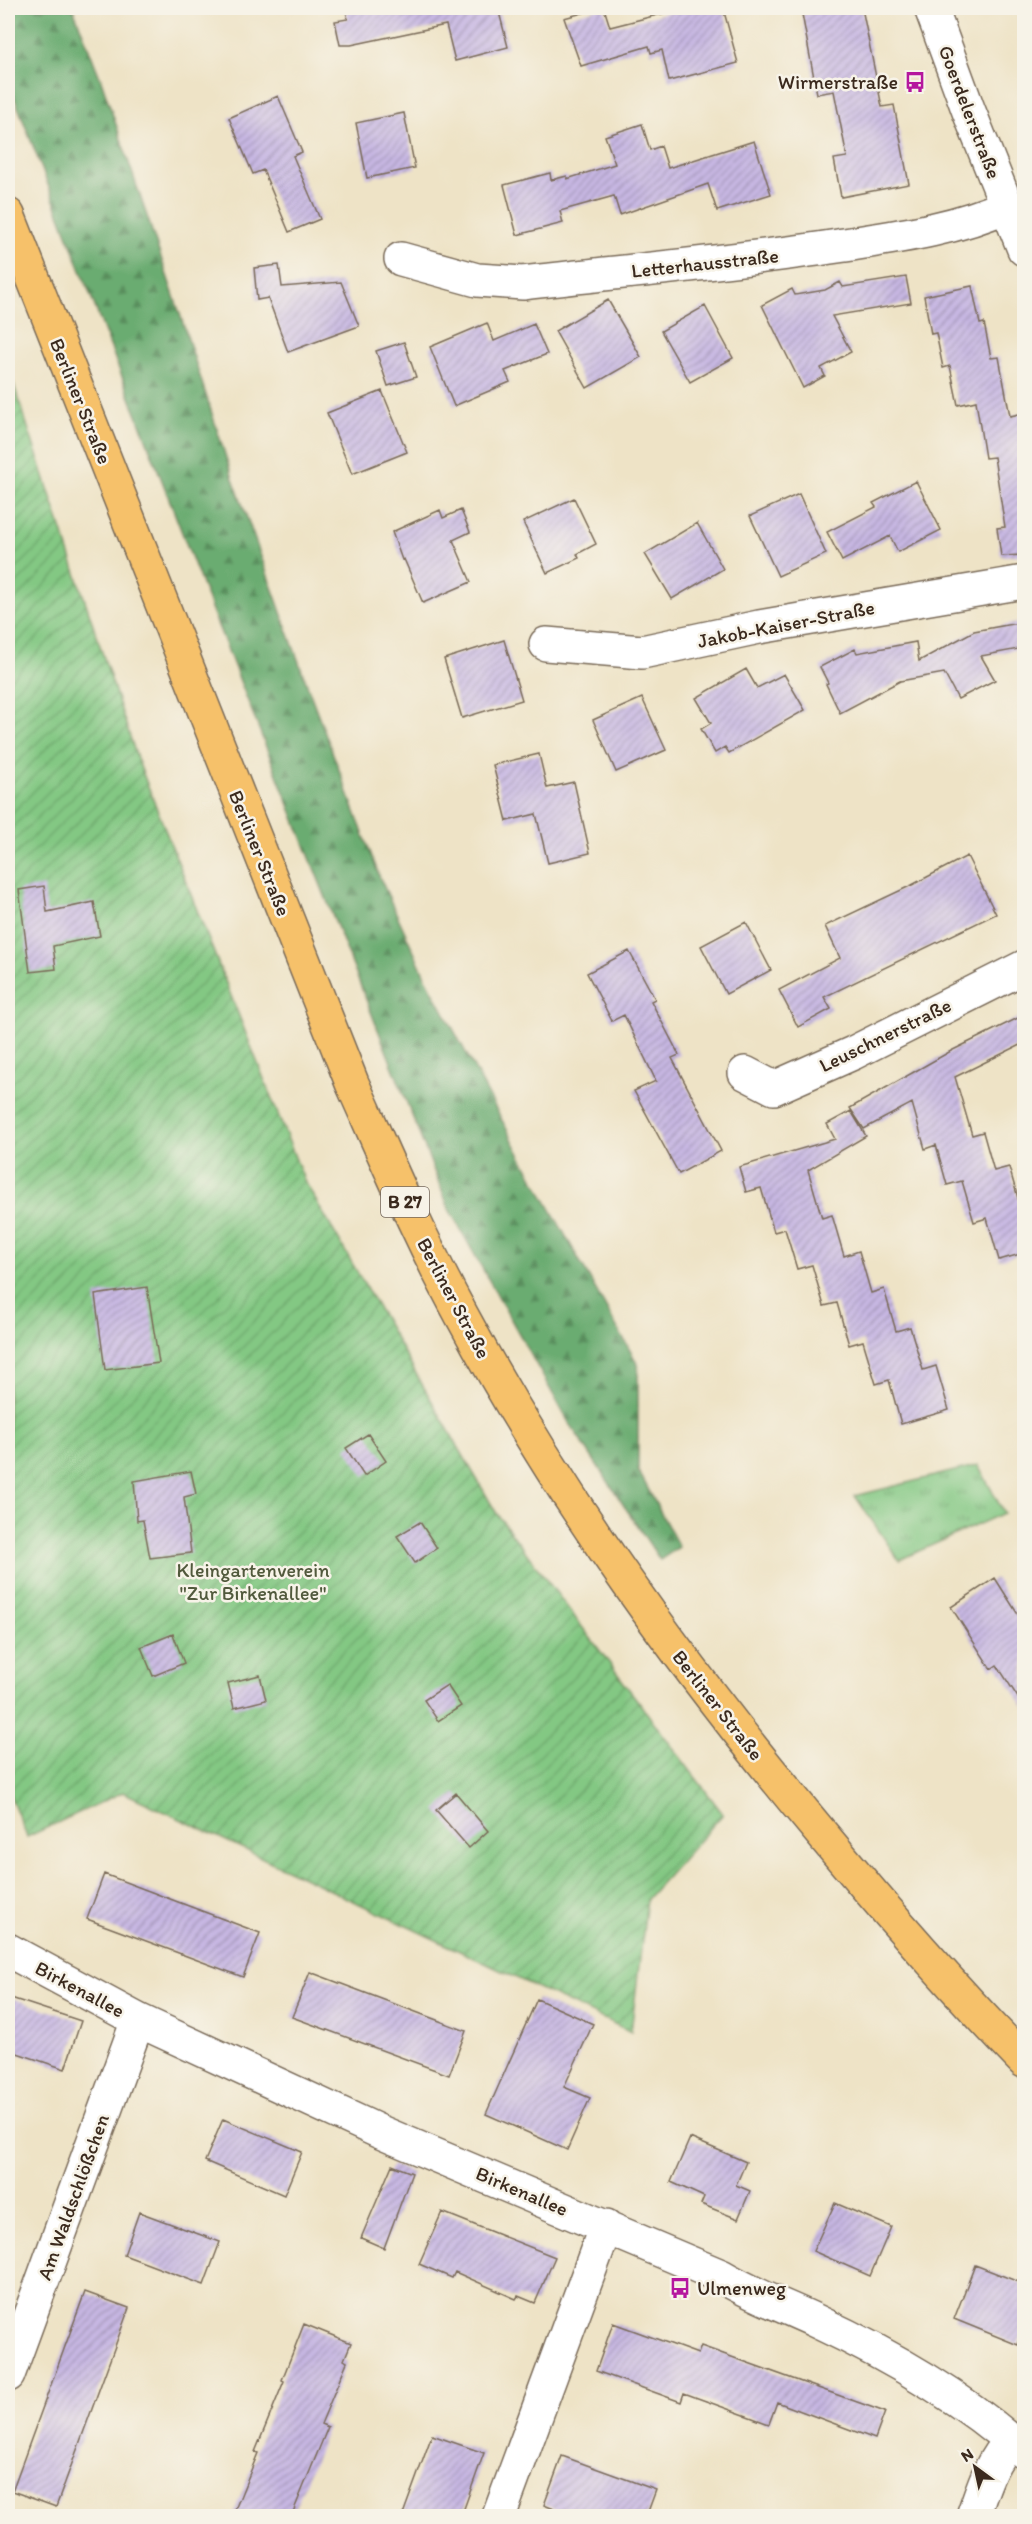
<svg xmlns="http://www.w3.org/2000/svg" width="1032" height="2524" font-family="Itim,sans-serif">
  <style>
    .grass { fill: url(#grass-tufts); stroke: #5f7950; stroke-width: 1.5 }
    .forest { fill: url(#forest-firs); stroke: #526b48; stroke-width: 1.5 }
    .garden { fill: url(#garden-furrows); stroke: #5f7950; stroke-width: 1.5 }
    .building { fill: url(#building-hatch) }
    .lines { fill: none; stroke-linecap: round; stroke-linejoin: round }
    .minor-casing { stroke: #7a6b59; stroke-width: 36 }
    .trunk-casing { stroke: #7a6b59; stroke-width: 36 }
    .minor { stroke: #fff; stroke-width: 33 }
    .trunk { stroke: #f6c16b; stroke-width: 33 }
    .labels { text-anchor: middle; stroke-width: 5; stroke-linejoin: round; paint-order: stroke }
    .shield { fill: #f7f3e8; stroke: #73665b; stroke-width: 1.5 }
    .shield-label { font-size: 18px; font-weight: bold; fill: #3b2a1e }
    .poi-label { font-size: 20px; fill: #3b2a1e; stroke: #f7f3e8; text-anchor: end }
    .street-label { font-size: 20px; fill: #3b2a1e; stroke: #f7f3e8 }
    .park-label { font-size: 20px; fill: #51593c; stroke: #f7f3e8 }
  </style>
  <defs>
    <pattern id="grass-tufts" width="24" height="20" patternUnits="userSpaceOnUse" patternTransform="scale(1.5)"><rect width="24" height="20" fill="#83c883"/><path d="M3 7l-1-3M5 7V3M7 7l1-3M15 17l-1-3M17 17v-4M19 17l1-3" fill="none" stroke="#6ca36b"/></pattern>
    <pattern id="forest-firs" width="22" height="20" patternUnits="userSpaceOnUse" patternTransform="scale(1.5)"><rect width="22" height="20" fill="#6aac71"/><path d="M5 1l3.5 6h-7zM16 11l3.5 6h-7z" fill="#588c5c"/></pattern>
    <pattern id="garden-furrows" width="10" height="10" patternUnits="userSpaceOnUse" patternTransform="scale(1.5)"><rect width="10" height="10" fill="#83c883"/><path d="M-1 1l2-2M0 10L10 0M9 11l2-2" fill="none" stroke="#6ca36b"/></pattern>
    <pattern id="building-hatch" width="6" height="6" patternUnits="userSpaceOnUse" patternTransform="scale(1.5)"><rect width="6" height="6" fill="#c7b7e3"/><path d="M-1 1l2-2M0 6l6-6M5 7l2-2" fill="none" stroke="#a395b7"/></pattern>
  </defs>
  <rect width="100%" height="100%" fill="#f7f3e8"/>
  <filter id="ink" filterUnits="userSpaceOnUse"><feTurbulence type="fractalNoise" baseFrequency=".0167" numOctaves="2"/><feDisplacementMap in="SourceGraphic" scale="12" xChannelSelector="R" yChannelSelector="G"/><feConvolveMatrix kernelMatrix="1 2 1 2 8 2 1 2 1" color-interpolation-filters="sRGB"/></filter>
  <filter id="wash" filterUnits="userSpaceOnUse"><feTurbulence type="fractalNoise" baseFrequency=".008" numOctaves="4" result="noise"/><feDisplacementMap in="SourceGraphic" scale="24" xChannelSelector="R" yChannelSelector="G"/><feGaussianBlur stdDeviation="1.35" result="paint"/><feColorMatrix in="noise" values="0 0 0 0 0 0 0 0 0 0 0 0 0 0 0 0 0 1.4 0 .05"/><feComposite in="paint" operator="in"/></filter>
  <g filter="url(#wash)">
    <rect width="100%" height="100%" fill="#eee3c6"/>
    <!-- grass -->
    <path class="grass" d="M 978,1465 L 1004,1513 L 899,1560 L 855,1496 Z"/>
    <!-- forest -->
    <path class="forest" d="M 8,8 L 73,8 L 101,80 L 181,317 L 231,473 L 310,693 L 380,878 L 426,978 L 526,1165 L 638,1365 L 638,1470 L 679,1547 L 660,1560 L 568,1421 L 449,1209 L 213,613 L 8,81 Z"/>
    <!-- garden -->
    <path class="garden" d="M 8,367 L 138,761 L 304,1180 L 497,1514 L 723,1814 L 647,1899 L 631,2032 L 123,1792 L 27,1837 L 8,1790 Z"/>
    <g id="blocks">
      <!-- building -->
      <path class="building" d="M 345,8 L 498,8 L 508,47 L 455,61 L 446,25 L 351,45 L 340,45 L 335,21 L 348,19 Z
        M 601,8 L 604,8 L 610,27 L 685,8 L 723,8 L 738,63 L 669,81 L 662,50 L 651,53 L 649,46 L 581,66 L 564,18 Z
        M 836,8 L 862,8 L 882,107 L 894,105 L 909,184 L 841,197 L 834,159 L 847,157 L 834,91 L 817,94 L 802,14 Z
        M 278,96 L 302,152 L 293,156 L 320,219 L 289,232 L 263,170 L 253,174 L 229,118 Z
        M 404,113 L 415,168 L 367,178 L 356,123 Z
        M 642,124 L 650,150 L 661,146 L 668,168 L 754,141 L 771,194 L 717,211 L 708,184 L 620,215 L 614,196 L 560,211 L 563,223 L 517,235 L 504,185 L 550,173 L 551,180 L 567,176 L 567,179 L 615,164 L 605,136 Z
        M 279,265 L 282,287 L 341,282 L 359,326 L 288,352 L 268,298 L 257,300 L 254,268 Z
        M 906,277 L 911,303 L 832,316 L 851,352 L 821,368 L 825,376 L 803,388 L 762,305 L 792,289 L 795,295 L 825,290 L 840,282 L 843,287 Z
        M 972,286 L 980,324 L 984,323 L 991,358 L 999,357 L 1010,416 L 1024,413 L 1024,555 L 1001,556 L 997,528 L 1005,527 L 994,457 L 985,458 L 976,401 L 958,405 L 950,366 L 943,368 L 936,333 L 931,334 L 924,296 Z
        M 608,300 L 641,357 L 587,388 L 555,331 Z
        M 705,306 L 733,358 L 690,382 L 661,331 Z
        M 487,323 L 494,341 L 534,324 L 547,354 L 505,371 L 510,382 L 454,406 L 430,347 Z
        M 404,342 L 416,377 L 388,386 L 376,351 Z
        M 382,391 L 407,452 L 352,474 L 327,413 Z
        M 916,481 L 941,530 L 898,552 L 890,536 L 842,561 L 827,532 L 876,507 L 873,503 Z
        M 799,494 L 826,554 L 778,576 L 750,516 Z
        M 574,498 L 596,544 L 577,554 L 579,558 L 547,573 L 523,522 Z
        M 440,510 L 443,518 L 461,510 L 470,532 L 453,540 L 471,582 L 423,603 L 404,559 L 402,560 L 392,532 Z
        M 697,523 L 723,569 L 672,599 L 645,554 Z
        M 1024,622 L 1024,648 L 981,656 L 995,680 L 958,699 L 944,673 L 900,681 L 840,713 L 826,684 L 828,683 L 820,667 L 855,649 L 857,653 L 916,642 L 919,661 L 974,631 Z
        M 504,640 L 522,700 L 462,718 L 444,659 Z
        M 746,669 L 757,688 L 784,674 L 805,710 L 729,753 L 725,747 L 715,753 L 701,729 L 711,723 L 696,698 Z
        M 642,698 L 666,750 L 616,772 L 593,720 Z
        M 539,754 L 547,788 L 574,782 L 590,853 L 548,863 L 536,814 L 507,821 L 493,765 Z
        M 967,856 L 996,914 L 824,997 L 831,1009 L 798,1027 L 779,990 L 840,958 L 825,926 L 912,885 Z
        M 44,886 L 47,912 L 94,902 L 100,936 L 53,946 L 56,969 L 30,972 L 19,890 Z
        M 746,922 L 771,970 L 726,994 L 701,946 Z
        M 629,951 L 655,999 L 651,1001 L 679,1055 L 672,1058 L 721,1151 L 679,1174 L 634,1091 L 656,1081 L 624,1015 L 612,1021 L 587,973 Z
        M 1024,1015 L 1024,1043 L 955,1077 L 972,1135 L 983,1132 L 994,1171 L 1009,1167 L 1024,1219 L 1024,1253 L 999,1260 L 987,1218 L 974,1222 L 962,1181 L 947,1185 L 936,1145 L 925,1149 L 912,1103 L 864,1129 L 850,1108 L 951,1051 Z
        M 851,1111 L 866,1136 L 808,1170 L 822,1218 L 832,1215 L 844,1256 L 859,1251 L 871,1293 L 884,1289 L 896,1331 L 910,1327 L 923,1370 L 936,1366 L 949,1410 L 901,1424 L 889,1380 L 876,1384 L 863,1341 L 849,1345 L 837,1303 L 824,1306 L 812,1265 L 797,1269 L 785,1229 L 774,1232 L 761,1188 L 746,1192 L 739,1167 L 835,1139 L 827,1124 Z
        M 147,1287 L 159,1363 L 105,1370 L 95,1295 Z
        M 368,1434 L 386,1461 L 364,1476 L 346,1448 Z
        M 191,1471 L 196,1494 L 184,1497 L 191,1553 L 150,1558 L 143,1520 L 137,1521 L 134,1481 Z
        M 420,1522 L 437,1548 L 415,1563 L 397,1536 Z
        M 995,1578 L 1024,1624 L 1024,1707 L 997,1665 L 991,1669 L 951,1607 Z
        M 173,1634 L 184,1663 L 153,1676 L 141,1647 Z
        M 260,1675 L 266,1700 L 234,1708 L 228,1683 Z
        M 447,1685 L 461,1706 L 438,1721 L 424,1700 Z
        M 456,1793 L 488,1831 L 469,1848 L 436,1810 Z
        M 104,1874 L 260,1933 L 243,1977 L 87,1919 Z
        M 310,1972 L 466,2031 L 449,2075 L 292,2017 Z
        M 8,1997 L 81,2021 L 65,2069 L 8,2050 Z
        M 537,1999 L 593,2024 L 564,2087 L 590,2098 L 567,2150 L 486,2114 Z
        M 223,2119 L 302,2152 L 284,2195 L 205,2161 Z
        M 690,2138 L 746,2162 L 736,2185 L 750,2191 L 738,2219 L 701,2204 L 704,2197 L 671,2182 Z
        M 392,2165 L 412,2173 L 384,2248 L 361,2238 Z
        M 835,2203 L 891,2227 L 870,2276 L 813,2251 Z
        M 139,2212 L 220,2242 L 204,2285 L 124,2255 Z
        M 442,2212 L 555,2257 L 535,2303 L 518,2296 L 516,2299 L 455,2272 L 452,2278 L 419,2264 Z
        M 975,2265 L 1024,2284 L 1024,2329 L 1018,2345 L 954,2319 Z
        M 85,2292 L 129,2308 L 56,2507 L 12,2491 Z
        M 613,2323 L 698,2354 L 701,2346 L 885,2412 L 875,2439 L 777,2402 L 769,2424 L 684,2393 L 681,2402 L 596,2371 Z
        M 304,2324 L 351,2343 L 344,2360 L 347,2362 L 321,2424 L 328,2427 L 291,2517 L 232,2517 L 258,2453 L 255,2452 L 284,2381 L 282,2380 Z
        M 432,2435 L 484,2453 L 461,2517 L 402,2517 Z
        M 562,2456 L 656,2490 L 646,2517 L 574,2517 L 544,2505 Z"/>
    </g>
  </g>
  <g filter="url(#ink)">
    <use href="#blocks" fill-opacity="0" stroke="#7a6b59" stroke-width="1.5"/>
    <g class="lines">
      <defs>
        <path id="minor" d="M 931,8 L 968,109 L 1024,249
          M 401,259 L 477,280 L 523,283 C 628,271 734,262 838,246 C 895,237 953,230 1006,206
          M 546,644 L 642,652 L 759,627 L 1024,582
          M 745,1073 L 774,1088 L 853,1053 L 1024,967
          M 8,1950 L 138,2020 L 378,2131 L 721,2276 C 751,2294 784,2306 816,2321 C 889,2355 964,2398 1024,2452
          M 8,2375 L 138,2020
          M 499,2516 L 606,2226
          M 973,2516 C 983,2488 990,2461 1011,2440"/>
        <path id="trunk" d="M 8,215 L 352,1083 C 387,1161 421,1241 462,1316 C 562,1502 686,1672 821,1833 C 886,1911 953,1988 1024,2061"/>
      </defs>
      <!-- minor casing -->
      <use href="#minor" class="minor-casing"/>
      <!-- trunk casing -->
      <use href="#trunk" class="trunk-casing"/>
      <!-- minor -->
      <use href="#minor" class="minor"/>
      <!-- trunk -->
      <use href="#trunk" class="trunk"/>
    </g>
  </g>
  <!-- icons -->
  <defs>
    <symbol id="bus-bare" viewBox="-9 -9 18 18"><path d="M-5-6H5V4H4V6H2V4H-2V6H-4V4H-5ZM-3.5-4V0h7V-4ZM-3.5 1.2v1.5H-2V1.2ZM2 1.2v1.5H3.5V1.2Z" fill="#b5179e" stroke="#f7f3e8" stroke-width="2.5" paint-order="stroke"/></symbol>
  </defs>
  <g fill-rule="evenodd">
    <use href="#bus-bare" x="900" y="67" width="30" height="30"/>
    <use href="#bus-bare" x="665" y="2273" width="30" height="30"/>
  </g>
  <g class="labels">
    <!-- shield labels -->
    <rect class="shield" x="381" y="1187" width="48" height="30" rx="4.5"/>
    <g class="shield-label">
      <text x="405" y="1208">B 27</text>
    </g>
    <!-- poi labels -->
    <g class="poi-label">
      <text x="898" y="89">Wirmerstraße</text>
      <text x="697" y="2295" text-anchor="start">Ulmenweg</text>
    </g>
    <!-- street labels -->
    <g class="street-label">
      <text transform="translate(970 112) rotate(69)" y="7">Goerdelerstraße</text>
      <text transform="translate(705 263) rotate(-6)" y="7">Letterhausstraße</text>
      <text transform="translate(81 401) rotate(68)" y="7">Berliner Straße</text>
      <text transform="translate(786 624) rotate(-11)" y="7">Jakob-Kaiser-Straße</text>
      <text transform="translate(260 853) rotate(68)" y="7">Berliner Straße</text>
      <text transform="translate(885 1035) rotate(-26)" y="7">Leuschnerstraße</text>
      <text transform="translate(454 1298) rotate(62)" y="7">Berliner Straße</text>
      <text transform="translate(718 1705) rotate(52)" y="7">Berliner Straße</text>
      <text transform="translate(80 1989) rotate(28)" y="7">Birkenallee</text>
      <text transform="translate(522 2191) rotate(23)" y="7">Birkenallee</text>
      <text transform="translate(73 2197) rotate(-70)" y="7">Am Waldschlößchen</text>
    </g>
    <!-- park labels -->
    <g class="park-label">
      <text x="253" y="1577">Kleingartenverein<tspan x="253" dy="23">"Zur Birkenallee"</tspan></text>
    </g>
  </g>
  <!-- margin -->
  <rect width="1032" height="2524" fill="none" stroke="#f7f3e8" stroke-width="30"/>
  <!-- north arrow -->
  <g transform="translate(975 2467) rotate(327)" stroke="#f7f3e8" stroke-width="4.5" paint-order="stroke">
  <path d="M0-4.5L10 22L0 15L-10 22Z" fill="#3b2a1e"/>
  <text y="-9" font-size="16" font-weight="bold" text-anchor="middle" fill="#3b2a1e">N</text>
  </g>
</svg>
